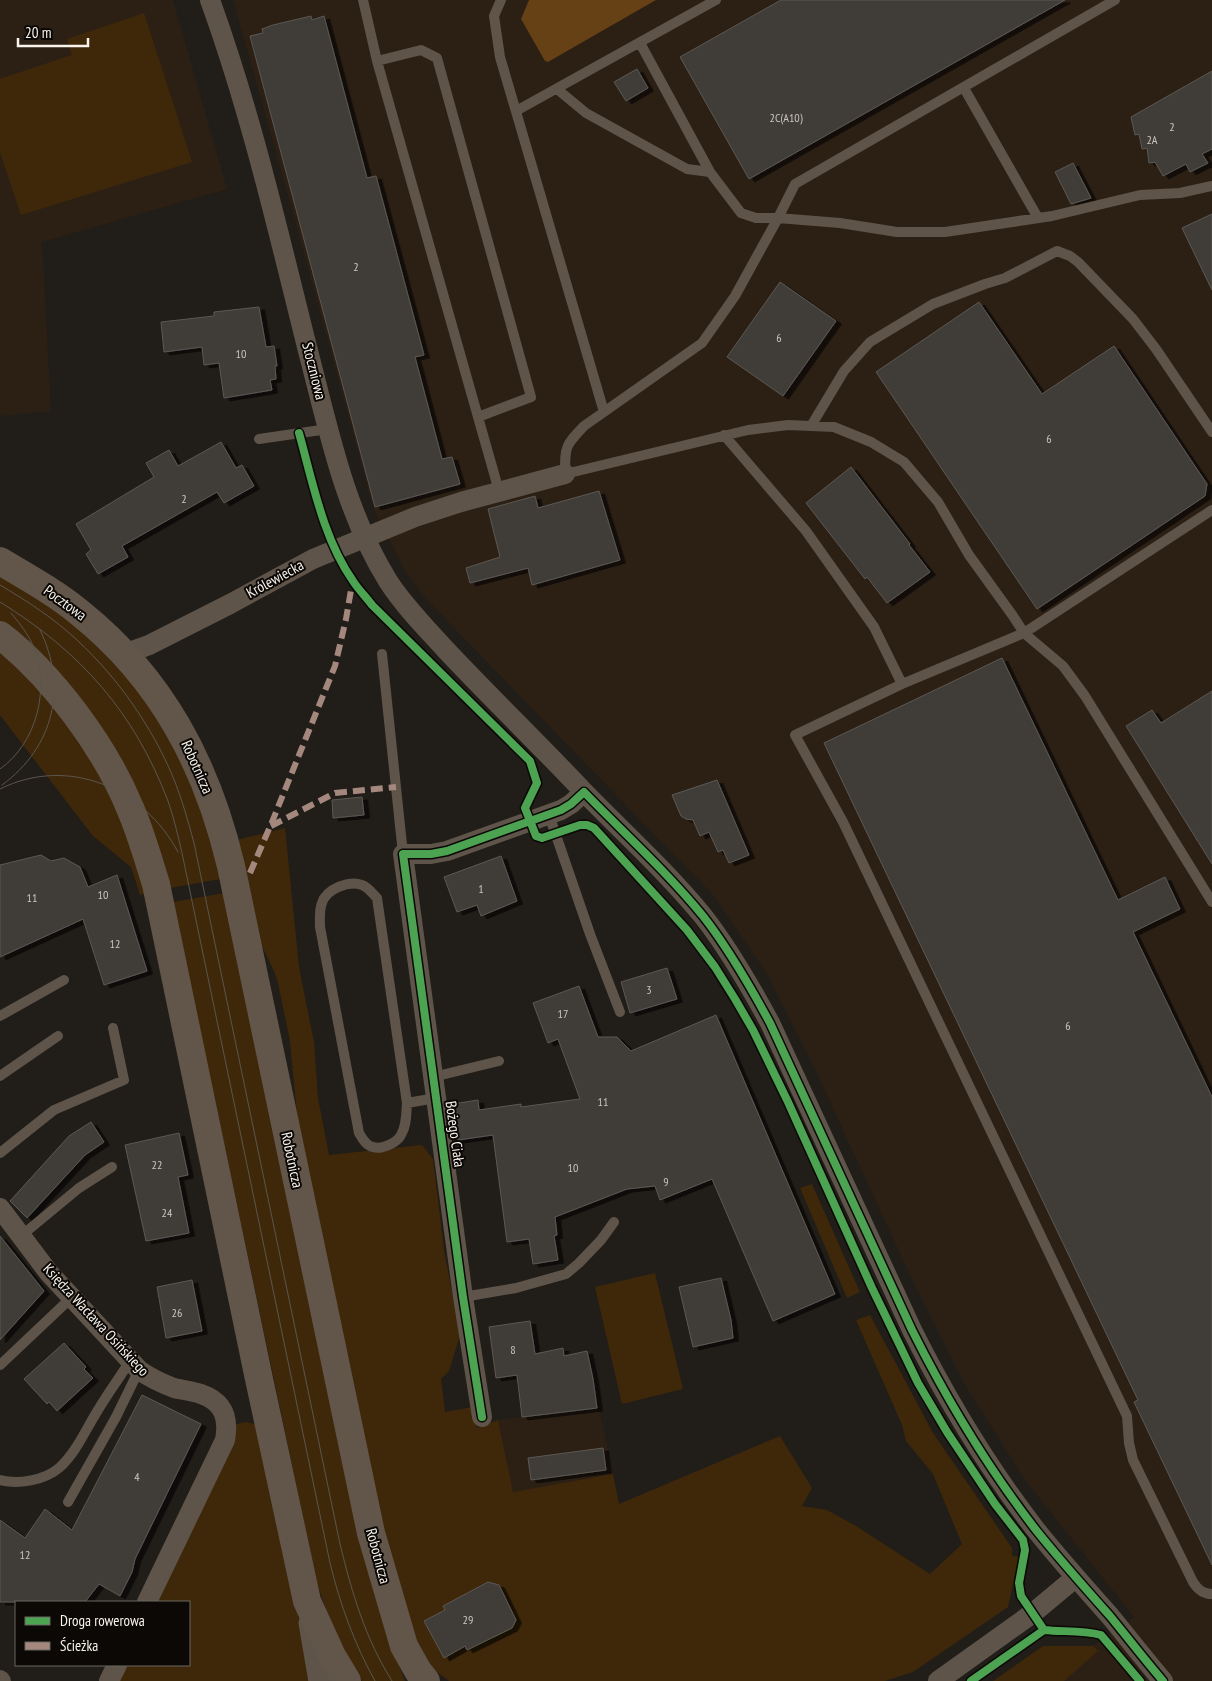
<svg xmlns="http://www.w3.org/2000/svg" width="1212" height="1681" font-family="'PT Sans Narrow',sans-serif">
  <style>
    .built { fill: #2c2015 }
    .green { fill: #3f280a }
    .water { fill: #654115 }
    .building { fill: #3f3c37; stroke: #5c5854; filter: url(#shadow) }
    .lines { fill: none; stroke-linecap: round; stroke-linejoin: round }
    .service { stroke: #5e5449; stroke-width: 10 }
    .minor { stroke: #5e5449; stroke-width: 20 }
    .tertiary { stroke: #5e5449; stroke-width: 25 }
    .secondary { stroke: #62564a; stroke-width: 28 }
    .tram { stroke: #5c554e; stroke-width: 1 }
    .quiet { stroke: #a5887d; stroke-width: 6; stroke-dasharray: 12 6; stroke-linecap: butt }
    .cycleway-casing { stroke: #0b0805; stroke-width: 11 }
    .cycleway { stroke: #4ca352; stroke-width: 8 }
    .labels { text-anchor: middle; stroke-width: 4; stroke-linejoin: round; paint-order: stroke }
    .number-label { font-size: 12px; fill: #cac5c0 }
    .street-label { font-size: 15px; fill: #f8f3ed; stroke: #0b0805 }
  </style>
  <defs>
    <filter id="shadow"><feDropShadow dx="5.5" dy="3" stdDeviation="0" flood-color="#0009"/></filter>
  </defs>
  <rect width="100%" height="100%" fill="#211d18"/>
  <!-- built -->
  <path class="built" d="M 0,0 L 173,0 L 227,189 L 42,242 L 51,411 L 0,416 Z
    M 233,0 L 529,0 L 521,19 L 548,62 L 656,0 L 1212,0 L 1212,1681 L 1064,1681 L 1097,1651 L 1093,1646 L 1134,1617 L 1025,1480 L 964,1383 L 908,1271 L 813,1065 L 767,974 L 714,896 L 425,598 L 405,571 L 374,510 L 293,213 Z
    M 599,1408 L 613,1474 L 513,1492 L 498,1420 Z"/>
  <!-- green -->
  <path class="green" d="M 144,13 L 192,162 L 21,215 L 0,152 L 0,79 L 72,55 L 67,39 Z
    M 0,575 L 71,621 L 92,640 L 139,691 L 173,743 L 208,826 L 221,879 L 170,888 L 156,841 L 142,802 L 125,769 L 11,629 L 0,621 Z
    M 0,652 C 52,697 94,754 121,818 C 132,842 138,869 146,894 L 140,895 L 131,867 L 93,836 L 0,715 Z
    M 285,828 L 299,967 L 314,1042 L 318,1098 L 329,1155 L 422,1145 L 433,1159 L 444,1250 L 460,1335 L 449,1371 L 441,1379 L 445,1412 L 473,1407 L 477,1428 L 498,1420 L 513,1492 L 613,1474 L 619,1504 L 780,1436 L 812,1488 L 802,1506 L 827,1510 L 856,1526 L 930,1574 L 962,1544 L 933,1474 L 906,1441 L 902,1425 L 856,1320 L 870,1315 L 933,1433 L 1012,1548 L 1012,1556 L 1019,1557 L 1008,1607 L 913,1672 L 885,1681 L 449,1681 L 432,1668 L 416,1643 L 384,1535 L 299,1136 L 290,1041 L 278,983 L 274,971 L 261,944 L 237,840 Z
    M 224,893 L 397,1660 L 405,1681 L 362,1681 C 343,1650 328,1618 317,1583 L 173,902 Z
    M 812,1184 L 860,1292 L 847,1298 L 800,1188 Z
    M 655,1273 L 683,1389 L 622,1404 L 595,1287 Z
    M 246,1422 L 258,1425 L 283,1548 L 313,1681 L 109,1681 L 117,1665 L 189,1665 L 189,1602 L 147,1602 L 228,1426 Z
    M 1043,1646 L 1093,1646 L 1098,1651 L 1064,1681 L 993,1681 Z"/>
  <!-- water -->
  <path class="water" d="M 529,0 L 656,0 L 548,62 L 545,61 L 521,19 Z"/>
  <!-- building -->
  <path class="building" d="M 781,0 L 1065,0 L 749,179 L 680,57 Z
    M 311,16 L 312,20 L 324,16 L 367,178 L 376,176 L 424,355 L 415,357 L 442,459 L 452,457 L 460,484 L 375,507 L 250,36 L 263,33 L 262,29 L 273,25 Z
    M 637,69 L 648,88 L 626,101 L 614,82 Z
    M 1212,71 L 1212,149 L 1202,154 L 1208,163 L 1190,172 L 1186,164 L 1163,176 L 1155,162 L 1149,163 L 1147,148 L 1142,149 L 1139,134 L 1135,135 L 1131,117 Z
    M 1073,163 L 1091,198 L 1071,204 L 1055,172 Z
    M 1212,214 L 1212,290 L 1182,228 Z
    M 780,282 L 836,321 L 783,396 L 727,357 Z
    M 979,302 L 1042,394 L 1114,346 L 1207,484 L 1205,496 L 1037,609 L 876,372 Z
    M 259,307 L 266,347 L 274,346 L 277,366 L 275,366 L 276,379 L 270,380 L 272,390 L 224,398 L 219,363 L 204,365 L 202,347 L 164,352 L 161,322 L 214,316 L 214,312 Z
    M 221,442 L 236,468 L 242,465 L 254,486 L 224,503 L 217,492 L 122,546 L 128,557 L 98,574 L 86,554 L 91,550 L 76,524 L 154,477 L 146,463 L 169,450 L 178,466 Z
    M 851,467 L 910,544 L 909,545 L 930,572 L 887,603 L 867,577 L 865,579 L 806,503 Z
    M 599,491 L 620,560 L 532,585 L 528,568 L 470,583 L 466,568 L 500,557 L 488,509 L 535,496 L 538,508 Z
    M 1002,658 L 1118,900 L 1165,877 L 1180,909 L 1133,932 L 1212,1097 L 1212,1565 L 1134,1402 L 1138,1400 L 824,743 Z
    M 1212,691 L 1212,864 L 1126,726 L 1152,710 L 1161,723 Z
    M 717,780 L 749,855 L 729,863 L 723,850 L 718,852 L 709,832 L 700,836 L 693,820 L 686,819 L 681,816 L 672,795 Z
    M 362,797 L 364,815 L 333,818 L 332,800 Z
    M 41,855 L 51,861 L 64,858 L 80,867 L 88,887 L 117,875 L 147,971 L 104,985 L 83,919 L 0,957 L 0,865 Z
    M 501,856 L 517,901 L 481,916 L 477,905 L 457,912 L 444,877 Z
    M 667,968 L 677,999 L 630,1013 L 621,982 Z
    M 579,986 L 598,1037 L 617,1037 L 631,1051 L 716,1015 L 835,1294 L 773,1321 L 712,1179 L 660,1200 L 655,1186 L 627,1189 L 555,1217 L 557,1235 L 554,1236 L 558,1260 L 533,1264 L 529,1239 L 507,1242 L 493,1135 L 458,1140 L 453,1104 L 478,1100 L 479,1110 L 521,1104 L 521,1107 L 580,1099 L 558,1039 L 548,1043 L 533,1003 Z
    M 91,1122 L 104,1142 L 85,1155 L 27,1218 L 10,1201 L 69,1136 Z
    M 179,1133 L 188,1175 L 178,1177 L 189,1233 L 146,1241 L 125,1145 Z
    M 0,1236 L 44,1291 L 0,1340 Z
    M 721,1278 L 731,1320 L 733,1338 L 693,1347 L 679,1287 Z
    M 192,1280 L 202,1331 L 166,1338 L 157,1287 Z
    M 530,1321 L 535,1354 L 563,1348 L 564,1356 L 587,1351 L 593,1379 L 597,1408 L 522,1417 L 517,1375 L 496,1378 L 489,1327 Z
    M 64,1343 L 86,1367 L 84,1369 L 93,1378 L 57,1411 L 49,1402 L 47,1404 L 24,1379 Z
    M 142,1395 L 201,1424 L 135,1559 L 132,1572 L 120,1596 L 99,1584 L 85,1602 L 0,1602 L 0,1520 L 25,1538 L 45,1509 L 72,1530 Z
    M 603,1448 L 606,1470 L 531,1480 L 528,1458 Z
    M 488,1582 L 499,1585 L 516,1620 L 512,1628 L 467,1650 L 465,1646 L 444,1658 L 424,1621 L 445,1610 L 443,1606 Z"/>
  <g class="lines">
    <!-- service -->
    <path class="service" d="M 363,0 L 377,61 L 499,491
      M 501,0 L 494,16 L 500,57 L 604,412
      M 640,43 L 710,172 L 741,213 L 756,218 L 778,218 L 795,184 L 1115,0
      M 377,61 L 421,50 L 437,58 L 531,397 L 478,417
      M 964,88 L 1038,218
      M 557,89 L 586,113 L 687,169 L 710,172
      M 516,111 L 716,0
      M 1212,186 L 1180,193 L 1140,195 L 1052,216 L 945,232 L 897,232 L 840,223 L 778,218 L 735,296 L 702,343 L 584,426 C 565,446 565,446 565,474 L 748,430 L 788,425 L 834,427 L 871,442 L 904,462 L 938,502 L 969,555 L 1013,616 L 1024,633 L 1063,666 L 1085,696 L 1212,902
      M 811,426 L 844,371 L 870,342 L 933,304 L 985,284 L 1005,278 L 1057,251 L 1070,256 L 1078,262 L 1133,319 L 1156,349 L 1212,432
      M 724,435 L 806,531 L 874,627 L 902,684
      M 259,439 L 328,429
      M 1212,510 L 1024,633 L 902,684 L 795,735 L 843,822 L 1127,1416 L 1129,1443 L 1133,1460 L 1193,1582 C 1198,1590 1203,1594 1212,1594
      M 382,654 L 403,854
      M 549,815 L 590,934 L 620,1012
      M 0,1016 L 64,980
      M 0,1076 L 58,1036
      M 433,1077 L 499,1061
      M 407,1103 C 406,1114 407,1125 401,1135 C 397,1143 381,1150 373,1147 C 366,1146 362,1138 359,1133 L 320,927 C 320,920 319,910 322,903 C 326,889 349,880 362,885 C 368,887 372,893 377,898 L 407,1103 L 436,1098
      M 0,1153 L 54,1110 L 124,1080 L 113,1028
      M 21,1236 L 79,1188 L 112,1167
      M 463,1297 L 516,1288 L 566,1274 L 579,1263 L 601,1240 L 614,1222
      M 0,1365 L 71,1298
      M 0,1480 C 18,1485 45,1480 59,1468 C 76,1453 86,1429 98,1410 C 108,1393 120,1377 130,1361
      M 68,1502 L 116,1417 L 139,1370"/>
    <!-- minor -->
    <path class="minor" d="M 210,0 C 251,113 278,231 307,347 C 328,427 344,510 388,581 C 404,606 426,628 446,650 C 491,698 539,744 584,792
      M 124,654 L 149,645 L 230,604 L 313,559 L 415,517 L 461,502 L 565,474
      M 0,1208 L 49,1273 L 139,1370 C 150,1378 161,1383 174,1388 C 182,1390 192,1391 201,1394 C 224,1402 229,1418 225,1440 L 147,1602
      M 482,1417 L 463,1297 L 403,854 L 431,854 L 447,851 L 561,810 L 571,804 L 584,792 C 624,833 667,872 703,916 C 729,949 750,986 770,1023 L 912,1330 C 947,1400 988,1468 1036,1530 C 1060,1560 1085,1588 1110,1616 C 1128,1638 1145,1660 1163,1681
      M 0,1680 L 1,1681
      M 109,1681 L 117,1665
      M 938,1681 L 1033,1613 L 1075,1578"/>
    <!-- tertiary -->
    <path class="tertiary" d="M 311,1623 L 321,1681"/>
    <!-- secondary -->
    <path class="secondary" d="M 0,561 C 27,577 56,593 80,613 C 162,679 207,765 231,866 L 371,1533 L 404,1646 L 418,1671 L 426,1681
      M 0,635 C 52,675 105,747 130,808 C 141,833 148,859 156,884 L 259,1379 L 307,1601 L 332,1656 L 347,1681"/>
    <!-- tram -->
    <path class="tram" d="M 0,585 C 27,601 55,619 78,641 C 118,678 152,727 173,777 C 182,799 188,821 194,843 L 340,1544 C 352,1593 365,1638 392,1681
      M 0,602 C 81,652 134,712 168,801 C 174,818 178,836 182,853 L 330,1563 C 340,1604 354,1643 375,1681
      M 0,769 C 37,743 50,689 34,648 C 29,635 20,624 11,613
      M 2,785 C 54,747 68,687 40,630
      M 0,789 C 68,755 144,788 178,852"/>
    <!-- quiet -->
    <path class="quiet" d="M 271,826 L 335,793 L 396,787
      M 250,873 L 272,822 L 335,666 L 346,619 L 351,590"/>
    <defs>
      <path id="cycleway" d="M 299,433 C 313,483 323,538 353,581 C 358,589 366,597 372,605 L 530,761 L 537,783 L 525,808 L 536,836 L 542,838 L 580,825 L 587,825 L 594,828 L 687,930 L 715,967 L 735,999 L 753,1030 L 788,1102 L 872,1288 L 918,1383 L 947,1432 L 995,1504 L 1023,1540 L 1025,1550 L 1019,1583 L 1021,1596 L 1044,1630
        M 482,1417 L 463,1297 L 403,854 L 431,854 L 447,851 L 561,810 L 571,804 L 584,792 C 624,833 667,872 703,916 C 729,949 750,986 770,1023 L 912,1330 C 947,1400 988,1468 1036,1530 C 1060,1560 1085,1588 1110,1616 C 1128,1638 1145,1660 1163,1681
        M 971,1681 L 1044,1630 C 1063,1632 1082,1630 1101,1635 L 1140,1681"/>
    </defs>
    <!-- cycleway casing -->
    <use href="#cycleway" class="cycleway-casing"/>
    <!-- cycleway -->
    <use href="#cycleway" class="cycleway"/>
  </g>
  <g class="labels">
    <!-- number labels -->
    <g class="number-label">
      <text x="786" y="122">2C(A10)</text>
      <text x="1172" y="131">2</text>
      <text x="1152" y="144">2A</text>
      <text x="356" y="271">2</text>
      <text x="779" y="342">6</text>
      <text x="241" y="358">10</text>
      <text x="1049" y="443">6</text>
      <text x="184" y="503">2</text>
      <text x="481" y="893">1</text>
      <text x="103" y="899">10</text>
      <text x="32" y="902">11</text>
      <text x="115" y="948">12</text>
      <text x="649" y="994">3</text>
      <text x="563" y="1018">17</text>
      <text x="1068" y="1030">6</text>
      <text x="603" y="1106">11</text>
      <text x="157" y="1169">22</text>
      <text x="573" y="1172">10</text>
      <text x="666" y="1186">9</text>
      <text x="167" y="1217">24</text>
      <text x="177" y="1317">26</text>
      <text x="513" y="1354">8</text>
      <text x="137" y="1481">4</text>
      <text x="25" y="1559">12</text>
      <text x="468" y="1624">29</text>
    </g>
    <!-- street labels -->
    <g class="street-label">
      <text transform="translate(314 371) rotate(76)" y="5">Stoczniowa</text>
      <text transform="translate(275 579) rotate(-29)" y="5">Królewiecka</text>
      <text transform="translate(65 603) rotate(36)" y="5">Pocztowa</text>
      <text transform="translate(197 767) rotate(66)" y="5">Robotnicza</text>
      <text transform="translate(455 1134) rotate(82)" y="5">Bożego Ciała</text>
      <text transform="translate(292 1160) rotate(78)" y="5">Robotnicza</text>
      <text transform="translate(96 1320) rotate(47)" y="5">Księdza Wacława Osińskiego</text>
      <text transform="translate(378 1556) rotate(75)" y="5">Robotnicza</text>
    </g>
  </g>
  <!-- legend -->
  <rect x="15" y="1601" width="175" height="65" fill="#0b0805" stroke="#6a6662"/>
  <rect x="25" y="1617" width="25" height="8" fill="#4ca352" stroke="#6a6662"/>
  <text x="60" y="1626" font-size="15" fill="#f8f3ed">Droga rowerowa</text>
  <rect x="25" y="1642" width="25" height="8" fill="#a5887d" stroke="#6a6662"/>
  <text x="60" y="1651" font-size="15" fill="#f8f3ed">Ścieżka</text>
  <!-- scale -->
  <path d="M18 38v8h70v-8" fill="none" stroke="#f8f3ed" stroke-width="2.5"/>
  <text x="25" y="38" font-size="15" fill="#f8f3ed" stroke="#0b0805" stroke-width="4" paint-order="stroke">20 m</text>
</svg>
